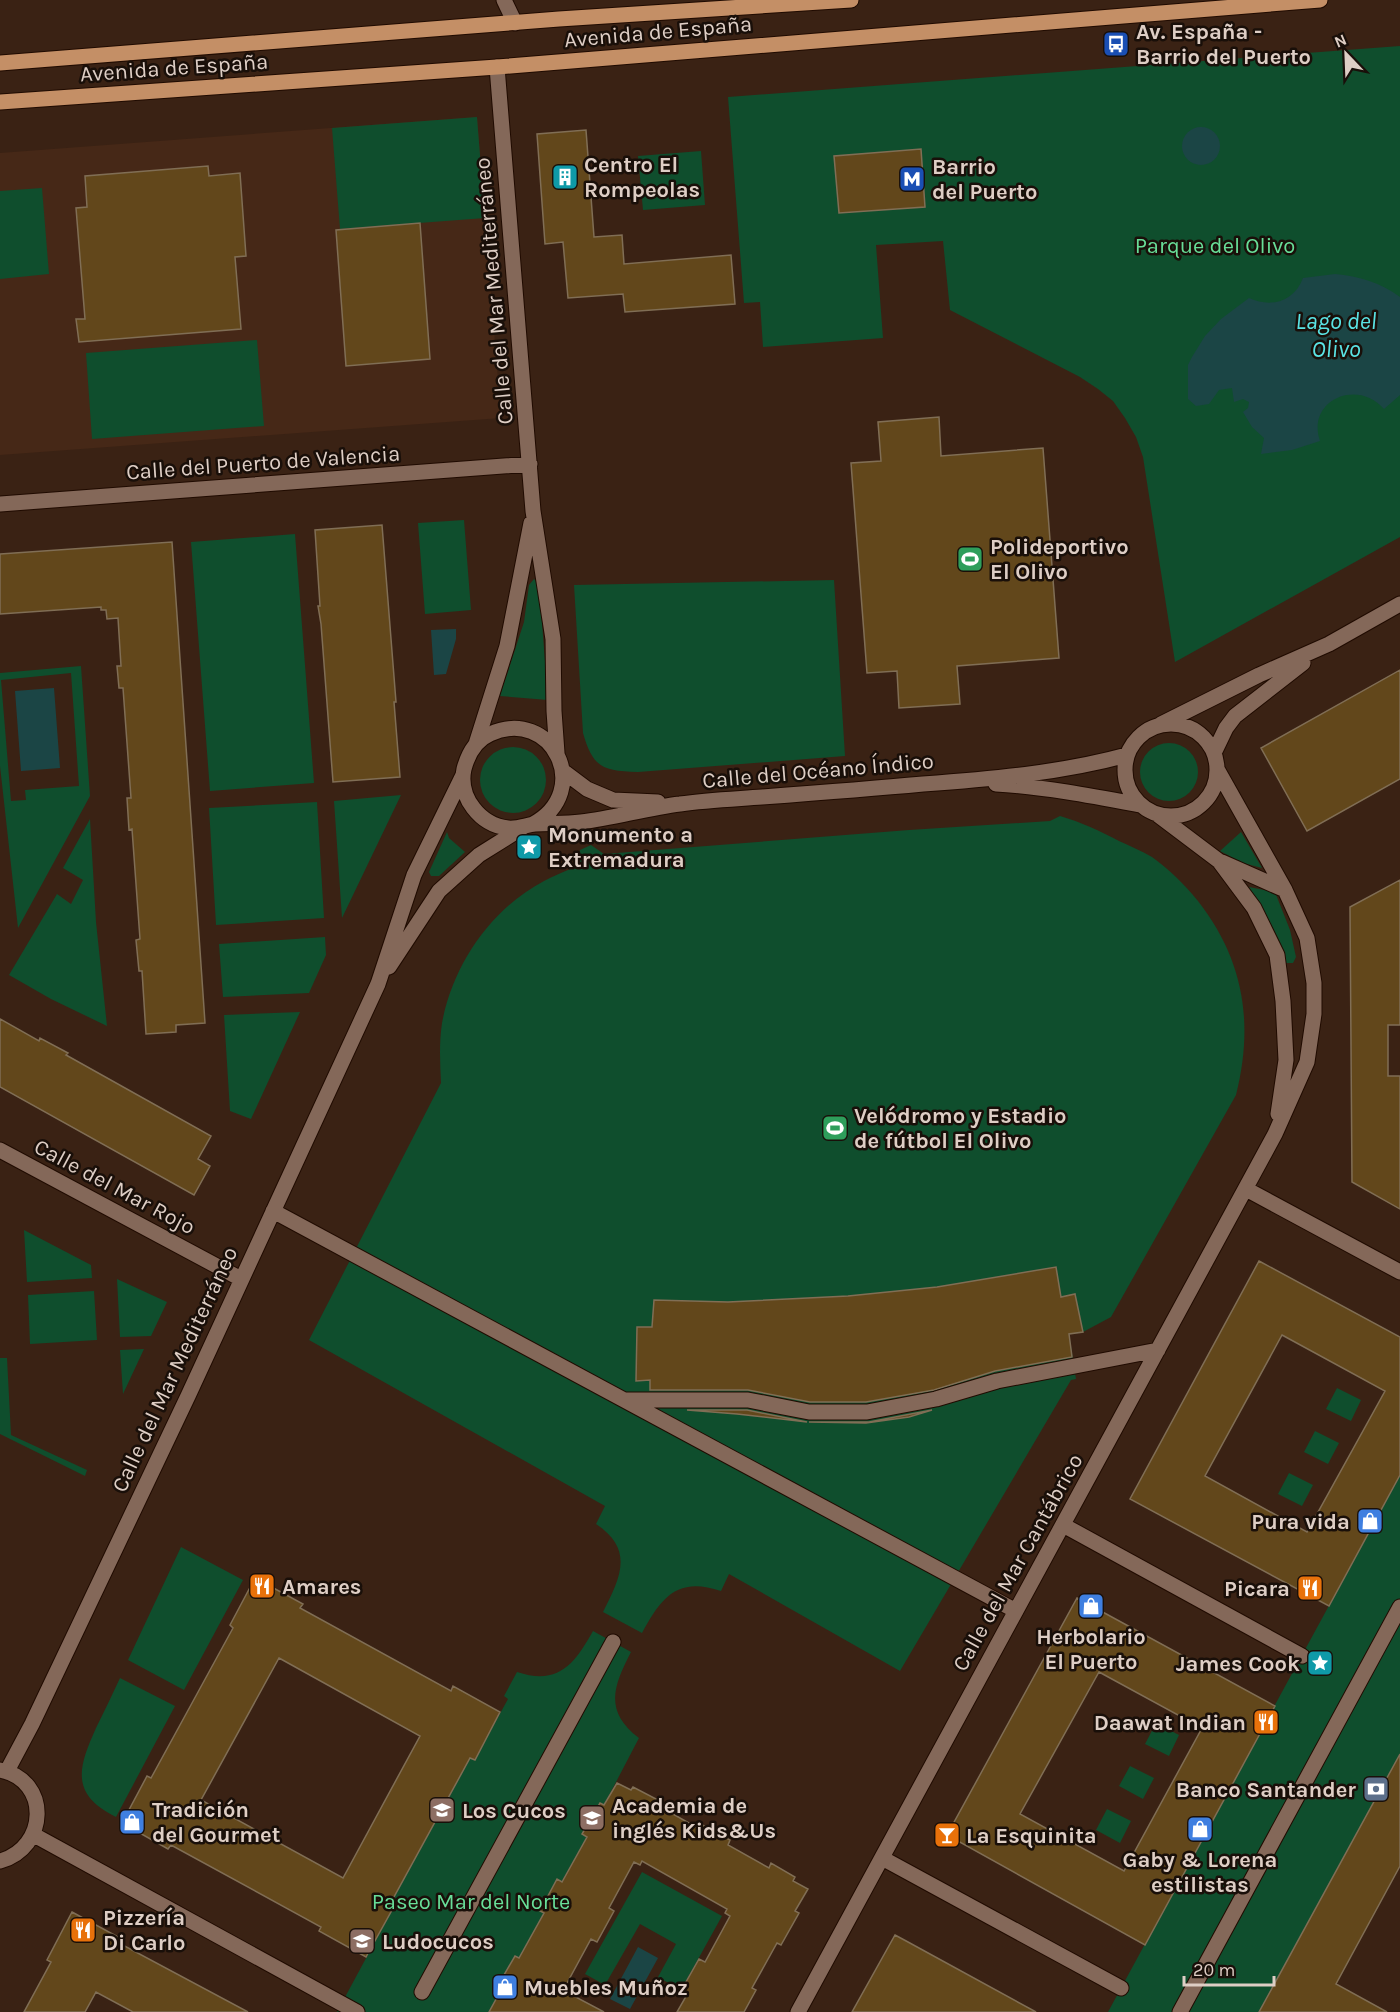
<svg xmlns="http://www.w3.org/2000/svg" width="1400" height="2012" font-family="Karla,sans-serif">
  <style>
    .built { fill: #462817 }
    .green { fill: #0f4e2d; fill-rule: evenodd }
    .water { fill: #1b4545 }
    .building { fill: #62471b; stroke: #806e55; stroke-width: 1.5; fill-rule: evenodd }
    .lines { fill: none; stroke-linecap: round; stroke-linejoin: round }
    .minor-casing { stroke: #200b01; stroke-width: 17 }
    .major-casing { stroke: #200b01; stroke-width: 17 }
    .minor { stroke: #846859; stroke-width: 15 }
    .major { stroke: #c48f66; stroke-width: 15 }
    .labels { text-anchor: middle; stroke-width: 5; stroke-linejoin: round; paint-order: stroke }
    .street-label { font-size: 22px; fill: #decec5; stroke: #190f09 }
    .poi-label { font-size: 22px; font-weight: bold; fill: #decec5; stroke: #190f09; text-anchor: start }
    .park-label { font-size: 22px; fill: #68de98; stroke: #190f09 }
    .water-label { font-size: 24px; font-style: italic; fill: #5ae3e4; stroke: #190f09 }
  </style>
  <rect width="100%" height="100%" fill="#3a2214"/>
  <!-- built -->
  <path class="built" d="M 477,117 L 501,418 L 0,455 L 0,153 Z"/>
  <!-- green -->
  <path class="green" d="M 1400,46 L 1400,537 L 1175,662 L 1143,457 L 1136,437 L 1125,418 L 1113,401 L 1098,389 L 1080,377 L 950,310 L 943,241 L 876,245 L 883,338 L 763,347 L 760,302 L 744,303 L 728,97 Z
    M 477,117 L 485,218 L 340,229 L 332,128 Z
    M 701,151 L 705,205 L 643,210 L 638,156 Z
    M 42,188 L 49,274 L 0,279 L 0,191 Z
    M 257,340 L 264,426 L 92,439 L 86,353 Z
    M 464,520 L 471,610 L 425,614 L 418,523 Z
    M 295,534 L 314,783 L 210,791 L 191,542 Z
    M 534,579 L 539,584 L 548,700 L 500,696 L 524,622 L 529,585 Z
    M 834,580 L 845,756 L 638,772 C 603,771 593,768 583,733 L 574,585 Z
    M 81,666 L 90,796 L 18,928 L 0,766 L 0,673 ZM 71,673 L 79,786 L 25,790 L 26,800 L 11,801 L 1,680 Z
    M1140 772a29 29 0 1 1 58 0a29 29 0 1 1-58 0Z
    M480 780a33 33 0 1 1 66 0a33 33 0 1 1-66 0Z
    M 401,795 L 342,918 L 334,801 Z
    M 317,802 L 324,918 L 216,925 L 209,808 Z
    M 1060,816 C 1081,822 1100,831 1119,841 C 1130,846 1142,851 1152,857 C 1169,869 1185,885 1198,901 C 1244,960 1254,1023 1236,1095 L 1111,1317 L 1083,1332 L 1069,1334 L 1076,1379 L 1071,1380 L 900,1671 L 729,1574 L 721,1591 C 677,1576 661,1598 642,1633 L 603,1612 C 620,1578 635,1550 596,1524 L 605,1506 L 309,1340 L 441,1083 C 440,1063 439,1043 442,1023 C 453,964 491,909 544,881 C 553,876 563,872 573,868 L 580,850 L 591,845 L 604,854 L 909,830 L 1050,821 Z
    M 90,819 L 96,922 L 107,1026 L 51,999 L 9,975 L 57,894 L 71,904 L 83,880 L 63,868 Z
    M 447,832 L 449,838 L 465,852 L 439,876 L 431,876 L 429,872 Z
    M 1241,832 L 1262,868 L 1243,863 L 1220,851 Z
    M 1249,887 L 1275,892 L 1290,930 L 1296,957 L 1293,963 L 1286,963 L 1265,914 Z
    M 325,937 L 326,955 L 309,993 L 223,997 L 219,944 Z
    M 300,1012 L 251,1119 L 230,1111 L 224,1015 Z
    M 24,1230 L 91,1265 L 92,1278 L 27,1282 Z
    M 117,1279 L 167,1302 L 151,1336 L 120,1337 Z
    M 94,1291 L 97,1340 L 30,1344 L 28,1295 Z
    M 144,1349 L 123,1394 L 120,1350 Z
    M 0,1358 L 7,1358 L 11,1435 L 87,1470 L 85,1476 L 0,1434 Z
    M 1337,1388 L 1361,1400 L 1351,1421 L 1326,1409 Z
    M 1315,1431 L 1339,1443 L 1328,1464 L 1304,1452 Z
    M 1289,1473 L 1313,1485 L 1302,1506 L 1278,1494 Z
    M 1400,1475 L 1400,1755 L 1259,2012 L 1108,2012 Z
    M 181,1547 L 243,1580 L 184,1690 L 128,1660 Z
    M 593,1631 L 631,1652 C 613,1687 604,1711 639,1738 L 604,1805 L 600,1803 L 583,1834 L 587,1837 L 562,1881 L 557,1880 L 540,1910 L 544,1913 L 519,1958 L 515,1956 L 497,1987 L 501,1990 L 489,2012 L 337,2012 L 392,1910 L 388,1908 L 470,1758 L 475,1759 L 508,1699 L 504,1696 L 517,1672 C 559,1686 575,1663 593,1631 Z
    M 120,1678 L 175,1706 L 116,1817 C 70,1794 78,1768 96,1728 C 104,1712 112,1695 120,1678 Z
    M 1156,1723 L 1179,1735 L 1169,1756 L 1145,1744 Z
    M 1130,1766 L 1154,1778 L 1143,1799 L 1119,1786 Z
    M 1107,1809 L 1131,1821 L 1120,1843 L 1096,1830 Z
    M 642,1872 L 722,1916 L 681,1990 L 658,1977 L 676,1944 L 640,1924 L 605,1985 L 585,1974 Z"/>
  <!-- water -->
  <path class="water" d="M1182 146a19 19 0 1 1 38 0a19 19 0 1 1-38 0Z
    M 1335,274 C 1359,276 1381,283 1400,297 L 1400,395 L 1384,409 C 1357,378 1306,401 1320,441 L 1292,450 L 1261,454 L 1264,438 L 1252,427 L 1243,412 L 1248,408 L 1249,402 L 1243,399 L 1234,402 L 1232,388 L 1219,390 L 1209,404 L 1196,406 L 1188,399 L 1188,365 L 1192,357 L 1205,336 L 1221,319 L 1249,298 C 1271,308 1294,302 1303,278 Z
    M 456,629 L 456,639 L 446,674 L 434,675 L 431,630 Z
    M 54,688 L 60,768 L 21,771 L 15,691 Z
    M 638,1947 L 658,1958 L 630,2009 L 610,1999 Z"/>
  <!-- building -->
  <path class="building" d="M 586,130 L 594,237 L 622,235 L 624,264 L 731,255 L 735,304 L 625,312 L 623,294 L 568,298 L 563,242 L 545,244 L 537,134 Z
    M 921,149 L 925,207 L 839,213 L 834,156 Z
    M 208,166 L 209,176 L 240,173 L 246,256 L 235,257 L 241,329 L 79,342 L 76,319 L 85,319 L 76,208 L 87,207 L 85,176 Z
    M 420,223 L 430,359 L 346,366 L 336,230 Z
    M 939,417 L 941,456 L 1043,448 L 1059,658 L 957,666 L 960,704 L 899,708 L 897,671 L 867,673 L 851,463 L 881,461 L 878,422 Z
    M 382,525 L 396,702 L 394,702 L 400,777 L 333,782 L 321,624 L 318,606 L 320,606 L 315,530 Z
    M 172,542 L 205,1023 L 176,1025 L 176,1032 L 146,1034 L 142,971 L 139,971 L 136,940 L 140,939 L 132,829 L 129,830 L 127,798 L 131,798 L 123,688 L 119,688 L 117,666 L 121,666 L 118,618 L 107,619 L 106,610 L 101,610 L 101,607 L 0,614 L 0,554 Z
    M 1400,670 L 1400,779 L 1307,831 L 1261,748 Z
    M 1400,880 L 1400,1025 L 1388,1025 L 1388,1076 L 1400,1076 L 1400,1209 L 1352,1182 L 1350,907 Z
    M 0,1019 L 39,1041 L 40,1038 L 68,1053 L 66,1055 L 211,1136 L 198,1159 L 210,1166 L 194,1195 L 0,1087 Z
    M 1259,1261 L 1400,1337 L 1400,1475 L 1329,1606 L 1130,1499 ZM 1282,1335 L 1385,1391 L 1307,1532 L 1205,1476 Z
    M 1056,1267 L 1061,1297 L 1075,1294 L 1083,1332 L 1069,1334 L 1072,1357 L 995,1371 L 934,1390 L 866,1402 L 810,1402 L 748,1390 L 650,1390 L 650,1380 L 636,1381 L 637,1327 L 652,1327 L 654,1300 L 728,1302 L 848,1296 L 937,1287 Z
    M 687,1410 L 747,1410 L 807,1422 L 737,1414 Z
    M 932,1410 L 909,1417 L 866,1423 L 809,1422 L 869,1422 Z
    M 255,1578 L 303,1604 L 300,1608 L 451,1691 L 453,1686 L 500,1712 L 475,1760 L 470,1758 L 388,1908 L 392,1910 L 366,1957 L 319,1931 L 321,1927 L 171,1845 L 168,1849 L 122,1823 L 147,1776 L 151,1778 L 233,1628 L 230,1625 ZM 279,1658 L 420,1736 L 343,1878 L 201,1800 Z
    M 1077,1598 L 1275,1706 L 1145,1945 L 947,1835 ZM 1099,1672 L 1202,1728 L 1124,1871 L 1020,1814 Z
    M 1400,1754 L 1400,1866 L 1336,1984 L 1387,2012 L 1259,2012 Z
    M 617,1783 L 631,1790 L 633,1787 L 658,1800 L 655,1804 L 696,1827 L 699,1823 L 730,1840 L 728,1845 L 769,1868 L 771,1863 L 795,1877 L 793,1881 L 808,1889 L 795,1911 L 799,1913 L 781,1945 L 777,1943 L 752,1988 L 756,1990 L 744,2012 L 677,2012 L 688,1993 L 682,1989 L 699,1959 L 705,1962 L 730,1916 L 725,1913 L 727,1909 L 642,1861 L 640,1865 L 634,1862 L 609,1908 L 614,1911 L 597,1942 L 591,1939 L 566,1985 L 571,1988 L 568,1993 L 604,2012 L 489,2012 L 501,1990 L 497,1987 L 515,1956 L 519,1958 L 544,1913 L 540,1911 L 557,1879 L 562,1882 L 587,1837 L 582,1834 L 600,1803 L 604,1805 Z
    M 72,1912 L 120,1938 L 117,1942 L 248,2012 L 133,2012 L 96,1992 L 85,2012 L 24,2012 L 51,1962 L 47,1960 Z
    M 895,1935 L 908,1942 L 1036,2012 L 852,2012 Z"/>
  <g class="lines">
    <defs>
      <path id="minor" d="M 504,0 L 515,23
        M 497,67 L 533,511 L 553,639 L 554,711 L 557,753
        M 0,504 L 530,464
        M1125 770a46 46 0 1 1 92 0a46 46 0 1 1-92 0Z
        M 1161,724 L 1259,675 L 1329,644 L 1400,604
        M 476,744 L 507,646 L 531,523
        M 1214,753 L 1226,728 L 1235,716 L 1303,663
        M 563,771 L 587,789 L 613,800 L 658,802
        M 996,784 C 1045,787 1092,796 1140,805
        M 1158,815 L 1219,861 L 1254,908 L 1277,955 L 1283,1001 L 1286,1060 L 1278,1114
        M 533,824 C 594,791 552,706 490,734 C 476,740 468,754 464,769 C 458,797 480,825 508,828 C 518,829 526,825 535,824 C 550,823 565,824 581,822 C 614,818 647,808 680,804 C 707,800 735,799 762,797 C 816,793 869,789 923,784 C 991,779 1061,773 1127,755
        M 1222,862 L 1285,890
        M 389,967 L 439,891 L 479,855 L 522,828
        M 0,1150 L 241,1279
        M 1246,1189 L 1400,1272
        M 273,1211 L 1016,1611
        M 626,1400 L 748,1400 L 809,1412 L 867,1412 L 936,1399 L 997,1381 L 1158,1350
        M 1063,1525 L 1302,1656
        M 0,1770 C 51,1780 48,1848 0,1861
        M 7,1771 L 32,1724 L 188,1396 L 378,984 L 414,875 L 463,775
        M 34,1835 L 357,2012
        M 882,1858 L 1121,1988
        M 422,1992 L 613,1642
        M 798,2012 L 1275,1134 L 1307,1062 L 1314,1014 L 1314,983 L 1307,938 L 1285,890 L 1217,769
        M 1180,2012 L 1400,1607"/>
      <path id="major" d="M 0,63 L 559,19 L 851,0
        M 0,102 L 497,67 L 1320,0"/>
    </defs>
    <!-- minor casing -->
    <use href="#minor" class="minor-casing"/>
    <!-- major casing -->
    <use href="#major" class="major-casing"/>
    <!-- minor -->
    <use href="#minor" class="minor"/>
    <!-- major -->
    <use href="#major" class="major"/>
  </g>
  <!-- icons -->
  <defs>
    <symbol id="bus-square" viewBox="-11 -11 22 22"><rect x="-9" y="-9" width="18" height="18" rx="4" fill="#1a4fb4" stroke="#190f09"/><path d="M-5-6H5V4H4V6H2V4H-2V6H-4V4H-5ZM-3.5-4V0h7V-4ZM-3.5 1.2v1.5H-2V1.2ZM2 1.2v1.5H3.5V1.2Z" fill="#fff"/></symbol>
    <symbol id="building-square" viewBox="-11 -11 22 22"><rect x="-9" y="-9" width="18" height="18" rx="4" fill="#0f9aa8" stroke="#190f09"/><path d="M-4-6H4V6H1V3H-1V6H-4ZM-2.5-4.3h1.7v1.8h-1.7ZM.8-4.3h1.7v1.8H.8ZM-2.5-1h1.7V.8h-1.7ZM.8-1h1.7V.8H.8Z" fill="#fff"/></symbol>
    <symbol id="metro-square" viewBox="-11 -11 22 22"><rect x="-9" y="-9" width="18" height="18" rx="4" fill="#1a4fb4" stroke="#190f09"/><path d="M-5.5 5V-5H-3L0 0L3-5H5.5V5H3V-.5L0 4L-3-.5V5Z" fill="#fff"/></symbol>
    <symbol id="stadium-square" viewBox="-11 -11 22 22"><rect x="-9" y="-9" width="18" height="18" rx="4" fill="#2e9e5b" stroke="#190f09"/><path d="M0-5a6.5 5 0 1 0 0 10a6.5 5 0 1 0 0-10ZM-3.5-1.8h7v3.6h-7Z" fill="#fff"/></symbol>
    <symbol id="sight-square" viewBox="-11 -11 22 22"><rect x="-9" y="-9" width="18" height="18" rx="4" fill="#0f9aa8" stroke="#190f09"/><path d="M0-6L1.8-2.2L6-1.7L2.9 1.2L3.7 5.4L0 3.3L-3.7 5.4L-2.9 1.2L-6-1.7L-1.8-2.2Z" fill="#fff"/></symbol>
    <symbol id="shop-square" viewBox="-11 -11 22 22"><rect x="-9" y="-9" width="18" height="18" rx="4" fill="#3f7fe0" stroke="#190f09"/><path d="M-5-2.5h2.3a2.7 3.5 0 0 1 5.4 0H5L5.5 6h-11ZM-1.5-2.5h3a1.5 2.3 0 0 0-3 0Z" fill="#fff"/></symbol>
    <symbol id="restaurant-square" viewBox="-11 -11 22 22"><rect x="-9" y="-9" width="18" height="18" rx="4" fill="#e8710a" stroke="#190f09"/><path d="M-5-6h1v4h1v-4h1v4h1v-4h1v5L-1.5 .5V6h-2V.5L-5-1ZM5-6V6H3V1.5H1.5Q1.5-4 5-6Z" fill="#fff"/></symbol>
    <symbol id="bank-square" viewBox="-11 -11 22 22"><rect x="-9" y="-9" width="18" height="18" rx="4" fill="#5c6f8a" stroke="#190f09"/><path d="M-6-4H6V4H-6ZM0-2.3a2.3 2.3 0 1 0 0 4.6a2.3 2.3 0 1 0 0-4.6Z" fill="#fff"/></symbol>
    <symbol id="school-square" viewBox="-11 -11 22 22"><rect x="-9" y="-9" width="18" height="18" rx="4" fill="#8d6e63" stroke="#190f09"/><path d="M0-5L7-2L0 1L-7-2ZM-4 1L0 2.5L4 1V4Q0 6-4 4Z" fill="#fff"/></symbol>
    <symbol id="bar-square" viewBox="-11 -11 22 22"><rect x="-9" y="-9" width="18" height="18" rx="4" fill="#e8710a" stroke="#190f09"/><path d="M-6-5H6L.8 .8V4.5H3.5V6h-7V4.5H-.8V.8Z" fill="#fff"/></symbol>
  </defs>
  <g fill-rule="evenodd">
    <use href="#bus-square" x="1101" y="29" width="30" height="30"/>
    <use href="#building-square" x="550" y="162" width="30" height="30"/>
    <use href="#metro-square" x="897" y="164" width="30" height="30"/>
    <use href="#stadium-square" x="955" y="544" width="30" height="30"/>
    <use href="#sight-square" x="514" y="832" width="30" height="30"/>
    <use href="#stadium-square" x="820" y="1113" width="30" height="30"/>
    <use href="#shop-square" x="1355" y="1506" width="30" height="30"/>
    <use href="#restaurant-square" x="247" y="1571" width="30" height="30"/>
    <use href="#restaurant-square" x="1295" y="1573" width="30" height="30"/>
    <use href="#shop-square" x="1076" y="1591" width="30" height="30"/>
    <use href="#sight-square" x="1305" y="1648" width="30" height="30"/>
    <use href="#restaurant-square" x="1251" y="1707" width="30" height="30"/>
    <use href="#bank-square" x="1361" y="1774" width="30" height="30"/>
    <use href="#school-square" x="427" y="1795" width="30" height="30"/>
    <use href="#school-square" x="577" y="1803" width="30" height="30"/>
    <use href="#shop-square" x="117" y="1807" width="30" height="30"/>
    <use href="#shop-square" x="1185" y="1814" width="30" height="30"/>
    <use href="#bar-square" x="932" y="1820" width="30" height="30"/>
    <use href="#restaurant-square" x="68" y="1915" width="30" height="30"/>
    <use href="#school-square" x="347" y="1926" width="30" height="30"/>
    <use href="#shop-square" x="490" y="1972" width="30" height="30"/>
  </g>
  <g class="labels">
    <!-- street labels -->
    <g class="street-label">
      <text transform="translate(658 31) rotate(-5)" y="8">Avenida de España</text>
      <text transform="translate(174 67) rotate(-4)" y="8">Avenida de España</text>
      <text transform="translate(493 291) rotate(-95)" y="8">Calle del Mar Mediterráneo</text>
      <text transform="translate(263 462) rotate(-4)" y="8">Calle del Puerto de Valencia</text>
      <text transform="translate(818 770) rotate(-5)" y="8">Calle del Océano Índico</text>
      <text transform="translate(115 1186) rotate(28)" y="8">Calle del Mar Rojo</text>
      <text transform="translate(174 1369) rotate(-65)" y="8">Calle del Mar Mediterráneo</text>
      <text transform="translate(1017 1562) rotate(-61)" y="8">Calle del Mar Cantábrico</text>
    </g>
    <!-- poi labels -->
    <g class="poi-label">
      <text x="1136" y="39">Av. España -<tspan x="1136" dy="25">Barrio del Puerto</tspan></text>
      <text x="584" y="172">Centro El<tspan x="584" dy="25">Rompeolas</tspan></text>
      <text x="932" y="174">Barrio<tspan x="932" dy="25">del Puerto</tspan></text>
      <text x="990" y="554">Polideportivo<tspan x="990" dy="25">El Olivo</tspan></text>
      <text x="548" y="842">Monumento a<tspan x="548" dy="25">Extremadura</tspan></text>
      <text x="854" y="1123">Velódromo y Estadio<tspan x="854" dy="25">de fútbol El Olivo</tspan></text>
      <text x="1350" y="1529" text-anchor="end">Pura vida</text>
      <text x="282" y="1594">Amares</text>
      <text x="1290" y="1596" text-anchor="end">Picara</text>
      <text x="1091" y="1644" text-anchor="middle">Herbolario<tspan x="1091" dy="25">El Puerto</tspan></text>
      <text x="1300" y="1671" text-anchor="end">James Cook</text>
      <text x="1246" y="1730" text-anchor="end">Daawat Indian</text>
      <text x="1356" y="1797" text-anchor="end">Banco Santander</text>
      <text x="612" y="1813">Academia de<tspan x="612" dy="25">inglés Kids&amp;Us</tspan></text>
      <text x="152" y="1817">Tradición<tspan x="152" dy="25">del Gourmet</tspan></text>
      <text x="462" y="1818">Los Cucos</text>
      <text x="966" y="1843">La Esquinita</text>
      <text x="1200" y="1867" text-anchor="middle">Gaby &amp; Lorena<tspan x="1200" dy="25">estilistas</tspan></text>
      <text x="103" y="1925">Pizzería<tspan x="103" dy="25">Di Carlo</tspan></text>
      <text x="382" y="1949">Ludocucos</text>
      <text x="524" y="1995">Muebles Muñoz</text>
    </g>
    <!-- park labels -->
    <g class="park-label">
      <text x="1215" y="253">Parque del Olivo</text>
      <text x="471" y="1909">Paseo Mar del Norte</text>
    </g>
    <!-- water labels -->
    <g class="water-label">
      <text x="1336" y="329">Lago del<tspan x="1336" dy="28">Olivo</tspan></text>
    </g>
  </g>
  <!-- north arrow -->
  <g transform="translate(1346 54) rotate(337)" stroke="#190f09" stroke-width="4.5" paint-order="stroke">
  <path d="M0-4.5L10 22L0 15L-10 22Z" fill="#decec5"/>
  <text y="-9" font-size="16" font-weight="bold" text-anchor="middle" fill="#decec5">N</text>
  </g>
  <!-- scale -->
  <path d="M1184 1976v9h90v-9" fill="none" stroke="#decec5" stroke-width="3"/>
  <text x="1193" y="1976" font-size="18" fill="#decec5" stroke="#190f09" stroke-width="4.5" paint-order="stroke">20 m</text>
</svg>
